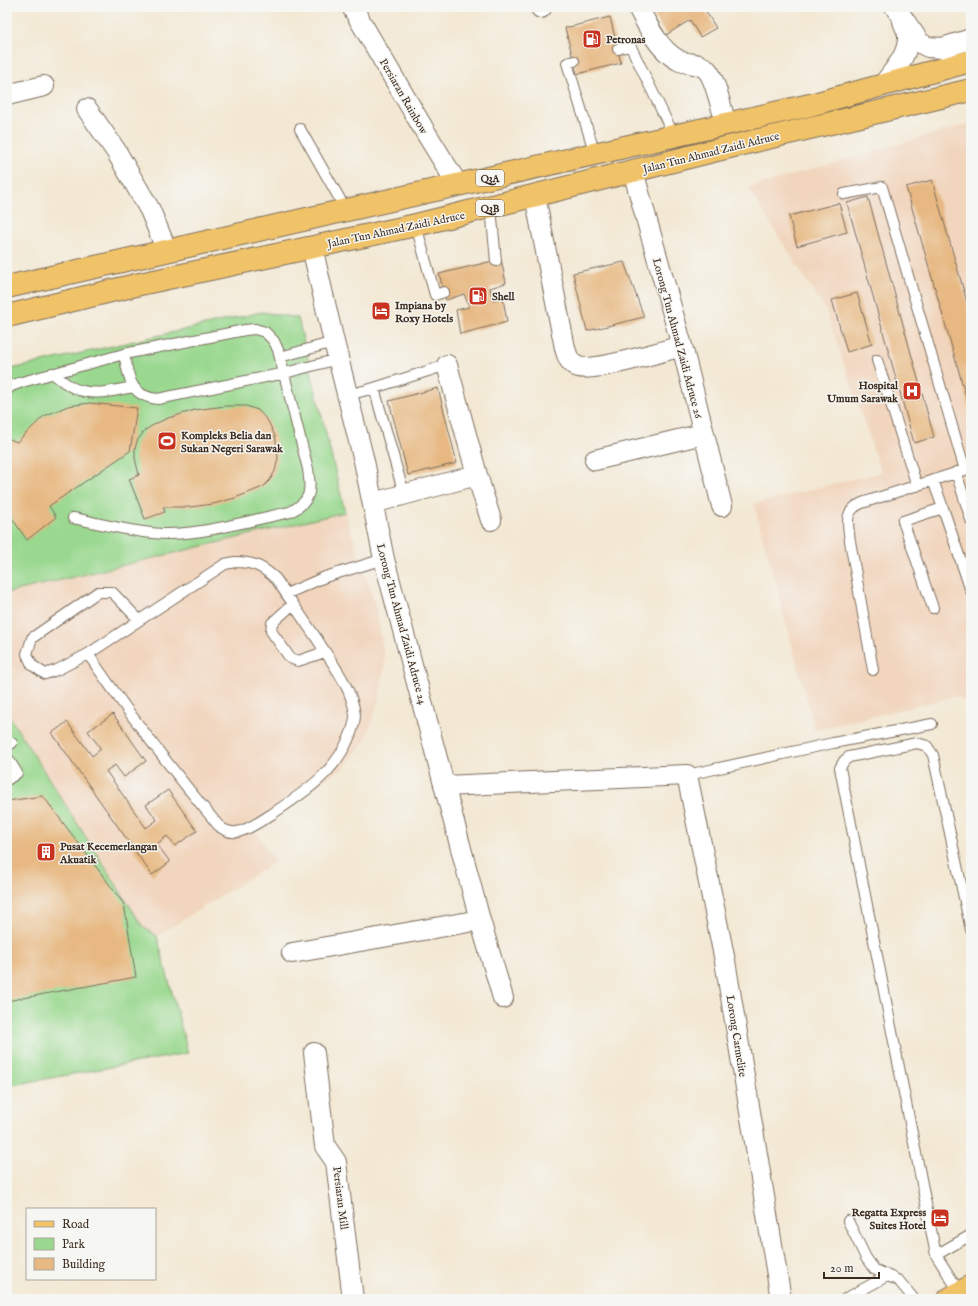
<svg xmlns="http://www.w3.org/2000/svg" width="978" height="1306" font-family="'IM FELL English',serif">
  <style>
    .built { fill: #f1d5bd }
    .green { fill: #99d88e; stroke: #6a8156 }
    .building { fill: #e7b881 }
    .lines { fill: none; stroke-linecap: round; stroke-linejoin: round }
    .lane-casing { stroke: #7b6c5d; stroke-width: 12 }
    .street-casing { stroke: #7b6c5d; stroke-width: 22 }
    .primary-casing { stroke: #7b6c5d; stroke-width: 24 }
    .lane { stroke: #fff; stroke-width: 10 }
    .street { stroke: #fff; stroke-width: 20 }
    .primary { stroke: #f1c369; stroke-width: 22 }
    .labels { text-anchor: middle; stroke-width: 3; stroke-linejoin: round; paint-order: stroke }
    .shield { fill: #f6f6f2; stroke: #73675e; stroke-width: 1 }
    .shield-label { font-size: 10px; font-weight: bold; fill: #3b2a1e }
    .poi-label { font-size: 11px; font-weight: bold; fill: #3b2a1e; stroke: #f6f6f2; text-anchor: start }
    .street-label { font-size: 11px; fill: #3b2a1e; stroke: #f6f6f2 }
  </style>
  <rect width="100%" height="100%" fill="#f6f6f2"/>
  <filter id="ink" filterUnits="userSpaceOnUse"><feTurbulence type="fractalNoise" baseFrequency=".025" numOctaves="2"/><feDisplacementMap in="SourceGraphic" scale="8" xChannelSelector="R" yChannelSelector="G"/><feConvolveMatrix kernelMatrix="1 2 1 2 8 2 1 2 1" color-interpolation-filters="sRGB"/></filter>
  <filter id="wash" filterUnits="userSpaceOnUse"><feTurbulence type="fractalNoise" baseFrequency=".012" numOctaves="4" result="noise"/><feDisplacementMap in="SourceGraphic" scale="16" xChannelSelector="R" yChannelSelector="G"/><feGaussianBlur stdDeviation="0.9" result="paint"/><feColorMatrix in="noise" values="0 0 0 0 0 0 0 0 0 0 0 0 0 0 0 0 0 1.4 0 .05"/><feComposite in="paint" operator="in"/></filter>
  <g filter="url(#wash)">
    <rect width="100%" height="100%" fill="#f3e8d3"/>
    <!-- built -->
    <path class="built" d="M 971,123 L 971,706 L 957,696 L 815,730 L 754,504 L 881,472 L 826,311 L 748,188 Z
      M 345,512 L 376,608 L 385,661 L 379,700 L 366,739 L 344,768 L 252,825 L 275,862 L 157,936 L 143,927 L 7,713 L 7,593 Z"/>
    <!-- green -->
    <path class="green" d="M 262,312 L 298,318 L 345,512 L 7,593 L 7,370 Z
      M 7,713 L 143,927 L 157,936 L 188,1053 L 7,1086 Z"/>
    <g id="blocks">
      <!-- building -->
      <path class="building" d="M 649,7 L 710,7 L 705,10 L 716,28 L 700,37 L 690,20 L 666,35 Z
        M 610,17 L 621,63 L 577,74 L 565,28 Z
        M 932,180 L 971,316 L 971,414 L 906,187 Z
        M 868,197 L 934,437 L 914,443 L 847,203 Z
        M 839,203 L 847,232 L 797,246 L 789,216 Z
        M 501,259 L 506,283 L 490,288 L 493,300 L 503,298 L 507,322 L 460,334 L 456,310 L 469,307 L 464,294 L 446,300 L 439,274 Z
        M 624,262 L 644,317 L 587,331 L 573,273 Z
        M 857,293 L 872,344 L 847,352 L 832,300 Z
        M 438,388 L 457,463 L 408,475 L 389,401 Z
        M 90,403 L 137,408 L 130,451 L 49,506 L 56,517 L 27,540 L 7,511 L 7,438 L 17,442 L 44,416 L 68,406 Z
        M 225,406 L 246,406 L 258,410 L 268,421 L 275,436 L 277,447 L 278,458 L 275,471 L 270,480 L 263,487 L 235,498 L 213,504 L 190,507 L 163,507 L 165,512 L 145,519 L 129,479 L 139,475 L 135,458 L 135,449 L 137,441 L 145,430 L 157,423 L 168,418 L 195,410 Z
        M 113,714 L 146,761 L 124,777 L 115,765 L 106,771 L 146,828 L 157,820 L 146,805 L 168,790 L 197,831 L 175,846 L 167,836 L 157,844 L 170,862 L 152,875 L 52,733 L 67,722 L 92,756 L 101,749 L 88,731 Z
        M 43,796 L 124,904 L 136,977 L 7,1001 L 7,801 Z"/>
    </g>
  </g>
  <g filter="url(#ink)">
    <use href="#blocks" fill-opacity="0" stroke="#7b6c5d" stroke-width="1"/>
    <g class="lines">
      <defs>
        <path id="lane" d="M 618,49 L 630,45 L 674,136
          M 574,61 L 567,63 L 595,154
          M 300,129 L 346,210
          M 844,194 L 882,187 L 965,470
          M 491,208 L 496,261
          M 416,225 L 435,295 L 444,292
          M 124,354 C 129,377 129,396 158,399 L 285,373 L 338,359
          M 280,357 L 334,342
          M 877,360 L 917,486
          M 52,373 C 60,379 70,388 79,390 C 97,396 116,390 133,387
          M 7,390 L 11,386 L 22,382 L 124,354 L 245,330 L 255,329 L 265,332 L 274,341 L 278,350 L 308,469 C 311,491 312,501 290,512 C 251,520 210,533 170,534 C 140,534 103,524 73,518
          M 348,395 L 374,388
          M 956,472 L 971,520
          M 933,480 L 943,508
          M 404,494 L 374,388 L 447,365
          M 235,562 C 253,562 262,566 276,579 C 290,599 303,619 317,639 C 331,662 352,687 355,715 C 355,723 352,731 349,738 C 333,775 303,793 272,814 C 262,820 249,830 237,832 C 229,833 223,830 218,825 C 172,770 128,713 88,654 L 225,564 Z
          M 286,594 L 325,577 L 384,559
          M 293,604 L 272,623 L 271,631 L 290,658 L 298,661 L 325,652
          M 933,608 L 903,521 L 943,508 L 971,591
          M 88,654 L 57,670 L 45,674 L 32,665 L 27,654 L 32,638 L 98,592 L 112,592 L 139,620
          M 873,670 L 850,541 C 848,524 843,511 862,503 L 971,468
          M 7,746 L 12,743
          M 7,757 L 17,773 L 7,780
          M 687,775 L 833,743 L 932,724
          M 848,1221 L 866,1258 L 874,1269 L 899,1281 L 914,1299
          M 936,1255 L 971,1235
          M 960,1293 L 936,1255 L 840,768 L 844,761 L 849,757 L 917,743 L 927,746 L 933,755 L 971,930
          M 845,1299 L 887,1276"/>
        <path id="street" d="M 352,7 L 426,133 L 458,185
          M 541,7 L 541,8
          M 638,7 C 647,25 659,50 678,60 C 687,65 699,62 707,70 C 715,78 722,111 726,124
          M 895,7 L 920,43 L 928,47 L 942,48 L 971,39
          M 883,85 C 893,71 909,55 908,36 C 908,31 904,26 903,21
          M 7,95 L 44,86
          M 87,109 L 116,151 L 150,210 L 167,251
          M 633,171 L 682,346 L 722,506
          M 535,196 L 562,333 C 564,341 565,355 571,362 C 573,364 577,367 579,367 C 594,372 663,351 682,346
          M 312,247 L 334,342 L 364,461 L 384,559 L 480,920 L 503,998
          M 447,365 L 477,475 L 491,520
          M 595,460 L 703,434
          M 373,503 L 477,475
          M 445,786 L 687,775 L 725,961 L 781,1299
          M 292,953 L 480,920
          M 314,1053 L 325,1146 L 336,1162 L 353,1299"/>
        <path id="primary" d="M 7,287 L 810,105 L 971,61
          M 7,316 L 140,284 L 416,225 L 721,149 L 971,90
          M 949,1299 L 971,1286"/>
      </defs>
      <!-- lane casing -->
      <use href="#lane" class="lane-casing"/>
      <!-- street casing -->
      <use href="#street" class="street-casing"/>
      <!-- primary casing -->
      <use href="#primary" class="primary-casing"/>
      <!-- lane -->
      <use href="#lane" class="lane"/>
      <!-- street -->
      <use href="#street" class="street"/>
      <!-- primary -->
      <use href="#primary" class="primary"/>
    </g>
  </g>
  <!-- icons -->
  <defs>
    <symbol id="fuel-square" viewBox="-11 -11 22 22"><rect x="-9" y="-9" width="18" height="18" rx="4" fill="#c8321e" stroke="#f6f6f2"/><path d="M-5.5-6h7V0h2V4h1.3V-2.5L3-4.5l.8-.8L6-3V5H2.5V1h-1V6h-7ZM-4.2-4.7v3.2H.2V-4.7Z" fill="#fff"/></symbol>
    <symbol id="hotel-square" viewBox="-11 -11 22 22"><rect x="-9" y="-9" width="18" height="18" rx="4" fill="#c8321e" stroke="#f6f6f2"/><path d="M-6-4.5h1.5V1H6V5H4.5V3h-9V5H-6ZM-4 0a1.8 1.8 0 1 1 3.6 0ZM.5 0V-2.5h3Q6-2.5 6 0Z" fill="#fff"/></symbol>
    <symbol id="hospital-square" viewBox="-11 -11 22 22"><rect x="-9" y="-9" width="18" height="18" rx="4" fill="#c8321e" stroke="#f6f6f2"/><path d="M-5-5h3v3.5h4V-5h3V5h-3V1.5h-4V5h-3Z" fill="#fff"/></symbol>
    <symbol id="stadium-square" viewBox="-11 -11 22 22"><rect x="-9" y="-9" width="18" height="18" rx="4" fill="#c8321e" stroke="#f6f6f2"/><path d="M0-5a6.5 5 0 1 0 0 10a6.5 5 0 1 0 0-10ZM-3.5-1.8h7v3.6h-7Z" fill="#fff"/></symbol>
    <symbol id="building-square" viewBox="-11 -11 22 22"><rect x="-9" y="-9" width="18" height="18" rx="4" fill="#c8321e" stroke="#f6f6f2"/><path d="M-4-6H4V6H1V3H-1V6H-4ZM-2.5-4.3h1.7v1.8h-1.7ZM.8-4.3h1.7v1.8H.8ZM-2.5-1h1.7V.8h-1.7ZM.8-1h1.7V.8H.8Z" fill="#fff"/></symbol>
  </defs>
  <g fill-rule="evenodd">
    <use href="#fuel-square" x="581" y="28" width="22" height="22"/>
    <use href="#fuel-square" x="467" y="285" width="22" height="22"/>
    <use href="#hotel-square" x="370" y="300" width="22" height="22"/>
    <use href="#hospital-square" x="901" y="380" width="22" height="22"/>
    <use href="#stadium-square" x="156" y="430" width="22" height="22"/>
    <use href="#building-square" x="35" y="841" width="22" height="22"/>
    <use href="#hotel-square" x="929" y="1207" width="22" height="22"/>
  </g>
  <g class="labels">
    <!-- shield labels -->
    <g class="shield">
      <rect x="476" y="170" width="28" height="16" rx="3"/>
      <rect x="476" y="200" width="28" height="16" rx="3"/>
    </g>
    <g class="shield-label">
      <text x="490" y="182">Q3A</text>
      <text x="490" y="212">Q3B</text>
    </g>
    <!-- poi labels -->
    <g class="poi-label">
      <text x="606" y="43">Petronas</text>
      <text x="492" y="300">Shell</text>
      <text x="395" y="309">Impiana by<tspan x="395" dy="13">Roxy Hotels</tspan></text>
      <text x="898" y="389" text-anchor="end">Hospital<tspan x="898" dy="13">Umum Sarawak</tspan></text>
      <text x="181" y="439">Kompleks Belia dan<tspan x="181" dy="13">Sukan Negeri Sarawak</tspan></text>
      <text x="60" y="850">Pusat Kecemerlangan<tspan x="60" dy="13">Akuatik</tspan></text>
      <text x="926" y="1216" text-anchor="end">Regatta Express<tspan x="926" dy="13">Suites Hotel</tspan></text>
    </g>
    <!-- street labels -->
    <g class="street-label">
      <text transform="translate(404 96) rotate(60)" y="4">Persiaran Rainbow</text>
      <text transform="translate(711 152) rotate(-14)" y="4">Jalan Tun Ahmad Zaidi Adruce</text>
      <text transform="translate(396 229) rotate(-12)" y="4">Jalan Tun Ahmad Zaidi Adruce</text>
      <text transform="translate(678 338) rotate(75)" y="4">Lorong Tun Ahmad Zaidi Adruce 26</text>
      <text transform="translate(402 624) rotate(75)" y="4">Lorong Tun Ahmad Zaidi Adruce 24</text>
      <text transform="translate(737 1036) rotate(81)" y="4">Lorong Carmelite</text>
      <text transform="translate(341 1198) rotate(83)" y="4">Persiaran Mill</text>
    </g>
  </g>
  <!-- margin -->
  <rect width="978" height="1306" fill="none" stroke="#f6f6f2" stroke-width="24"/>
  <!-- legend -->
  <rect x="26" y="1208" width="130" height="72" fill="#f6f6f2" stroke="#aba49d"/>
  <rect x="34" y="1221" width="20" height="6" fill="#f1c369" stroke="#aba49d"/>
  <text x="62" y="1228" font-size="12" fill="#3b2a1e">Road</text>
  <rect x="34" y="1238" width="20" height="12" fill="#99d88e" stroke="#aba49d"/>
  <text x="62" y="1248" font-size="12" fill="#3b2a1e">Park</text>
  <rect x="34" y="1258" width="20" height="12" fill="#e7b881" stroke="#aba49d"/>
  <text x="62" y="1268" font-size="12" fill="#3b2a1e">Building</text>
  <!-- scale -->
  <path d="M824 1272v6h55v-6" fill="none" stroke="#3b2a1e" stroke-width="2"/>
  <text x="830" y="1272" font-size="12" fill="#3b2a1e" stroke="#f6f6f2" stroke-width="3" paint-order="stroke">20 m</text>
</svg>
